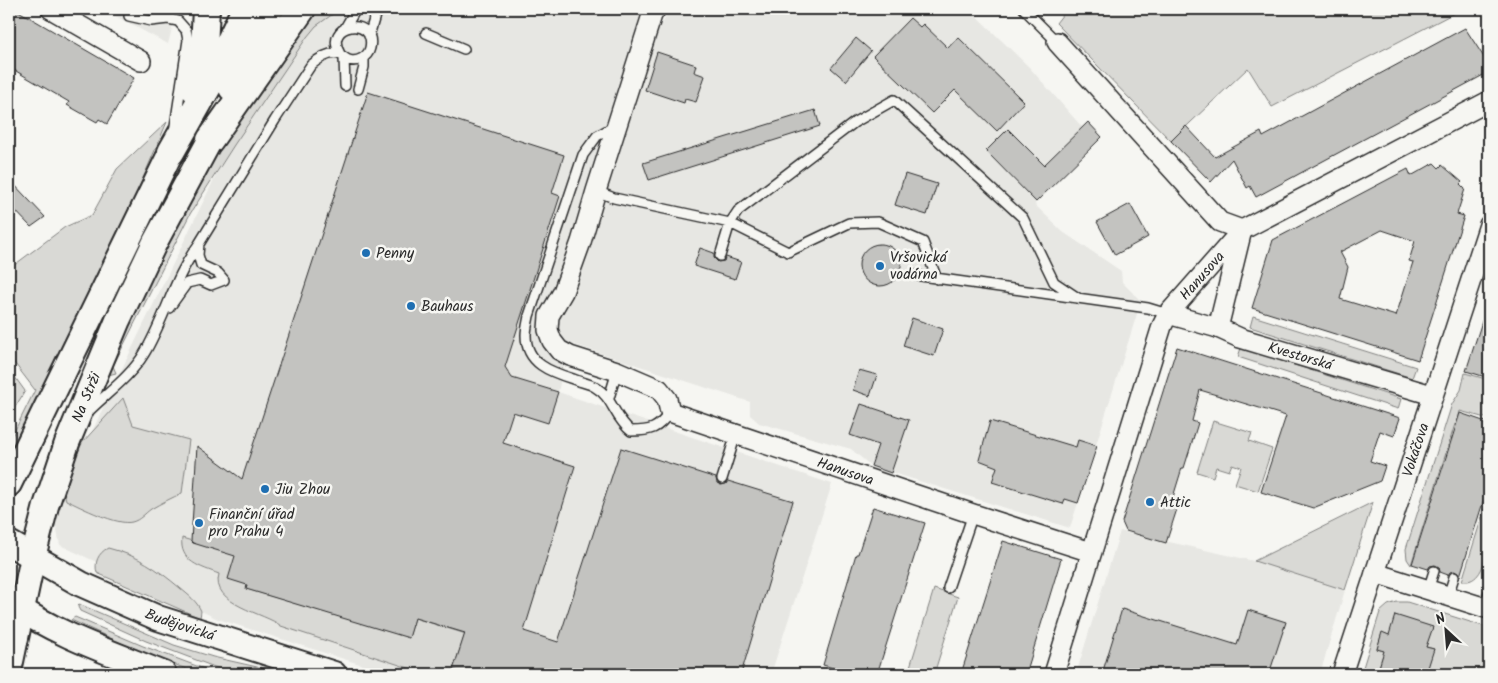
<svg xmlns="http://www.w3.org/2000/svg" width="1498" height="683" font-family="Kalam,sans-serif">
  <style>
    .built { fill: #e7e7e3 }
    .green { fill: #d9d9d5; stroke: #828280 }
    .building { fill: #c3c3c0; stroke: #2b2b2b; fill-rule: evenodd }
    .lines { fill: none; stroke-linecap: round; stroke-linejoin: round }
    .service-casing { stroke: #2b2b2b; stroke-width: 12 }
    .minor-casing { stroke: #2b2b2b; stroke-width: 22 }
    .tertiary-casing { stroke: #2b2b2b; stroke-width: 28 }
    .secondary-casing { stroke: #2b2b2b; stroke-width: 30 }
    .service { stroke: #f6f6f2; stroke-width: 9 }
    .minor { stroke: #f6f6f2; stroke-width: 19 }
    .tertiary { stroke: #f6f6f2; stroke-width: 24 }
    .secondary { stroke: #f6f6f2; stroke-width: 26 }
    .poi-dot { fill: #1f6fb2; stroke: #f6f6f2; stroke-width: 2 }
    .labels { text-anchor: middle; stroke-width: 5; stroke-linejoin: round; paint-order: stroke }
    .poi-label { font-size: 15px; fill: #2b2b2b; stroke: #f6f6f2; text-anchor: start }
    .street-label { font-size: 15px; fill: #2b2b2b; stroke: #f6f6f2 }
  </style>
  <rect width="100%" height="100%" fill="#f6f6f2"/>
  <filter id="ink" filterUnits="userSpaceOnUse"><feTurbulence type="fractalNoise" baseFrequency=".02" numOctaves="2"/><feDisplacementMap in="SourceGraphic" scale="10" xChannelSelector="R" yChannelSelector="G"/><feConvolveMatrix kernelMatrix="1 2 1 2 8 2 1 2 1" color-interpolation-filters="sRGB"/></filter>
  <g filter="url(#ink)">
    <!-- built -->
    <path class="built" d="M 102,9 L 174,9 L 175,16 L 168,44 Z
      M 324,9 L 640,9 L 640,22 L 653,34 L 665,19 L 669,9 L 969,9 L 1029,67 L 1082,127 L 1088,122 L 1102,137 L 1036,202 L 1035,205 L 1063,232 L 1121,271 L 1122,282 L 1141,301 L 1070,528 L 871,466 L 851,449 L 759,423 L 750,415 L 750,402 L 569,343 L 558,392 L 832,484 L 771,674 L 391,674 L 218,619 L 60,545 L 54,517 L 101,412 L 241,124 Z
      M 1120,531 L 1254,561 L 1345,590 L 1320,674 L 1076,674 Z"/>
    <!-- green -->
    <path class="green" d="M 314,9 L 340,9 L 316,26 L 307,37 L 234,145 L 190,214 L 113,366 L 116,373 L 108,375 L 108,369 C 144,293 177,215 221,144 C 250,98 283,54 314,9 Z
      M 1067,9 L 1462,9 L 1272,107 L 1248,68 L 1171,141 L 1056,23 Z
      M 167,122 L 132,204 L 9,454 L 9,442 L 35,390 L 9,356 L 9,269 L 65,227 L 92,215 L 117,169 Z
      M 1253,316 L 1416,367 L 1412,378 L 1250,327 Z
      M 1241,348 L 1401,399 L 1398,409 L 1238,357 Z
      M 9,369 L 25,391 L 9,417 Z
      M 1465,373 L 1489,380 L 1489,419 L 1460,411 L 1457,425 L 1455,424 L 1411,565 L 1407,559 L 1406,549 L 1452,404 L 1461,390 Z
      M 123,398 L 133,425 L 189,440 L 182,493 C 172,498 161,503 151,509 C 144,514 140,520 132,522 C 118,526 80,507 66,500 L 63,488 L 82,443 Z
      M 1213,421 L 1252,433 L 1249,441 L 1272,449 L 1258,491 L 1235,484 L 1241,467 L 1232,464 L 1229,471 L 1216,467 L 1213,477 L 1197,472 Z
      M 1489,494 C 1489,514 1494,586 1462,581 Z
      M 1373,502 L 1345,590 L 1254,561 Z
      M 182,538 L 236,554 L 247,585 L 247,589 L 409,637 L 415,618 L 463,633 L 465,634 L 453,670 L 466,674 L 427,674 L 281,626 C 266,613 210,605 219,574 C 201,567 179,562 182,538 Z
      M 108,548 C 139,556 156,568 180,588 C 188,595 197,601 201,611 L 200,618 L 97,573 C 94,563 98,553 108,548 Z
      M 934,589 L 958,597 L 934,674 L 923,674 L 909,670 Z
      M 1397,602 L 1407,602 L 1489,628 L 1489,674 L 1418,674 L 1421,663 L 1434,649 L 1426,647 L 1432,627 L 1389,635 L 1382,633 L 1377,649 L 1384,651 L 1377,674 L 1361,674 L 1380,612 L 1388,605 Z
      M 79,604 L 174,645 L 213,657 L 288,674 L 260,674 L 253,672 L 250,674 L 233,674 L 146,641 L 80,611 L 78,607 Z
      M 75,617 L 143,646 L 218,674 L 200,674 L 141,652 L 71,620 Z"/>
    <!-- building -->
    <path class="building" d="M 9,9 L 15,9 L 134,78 L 107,124 L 99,119 L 97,122 L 67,105 L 69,102 L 9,67 Z
      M 910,18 L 920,27 L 923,24 L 948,48 L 958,37 L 1024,102 L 997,131 L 955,90 L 932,113 L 873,56 Z
      M 1465,28 L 1489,65 L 1489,72 L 1256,197 L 1250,186 L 1247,188 L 1232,159 L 1211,182 L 1171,141 L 1186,126 L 1215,157 L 1261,132 L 1263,137 Z
      M 856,38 L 871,51 L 846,81 L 831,68 Z
      M 657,52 L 696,65 L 694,72 L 705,76 L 696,102 L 685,99 L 684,103 L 645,90 Z
      M 368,92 L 564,155 L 552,193 L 560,196 L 505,367 L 512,378 L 558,392 L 548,423 L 513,412 L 503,443 L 575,466 L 524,631 L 558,642 L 621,448 L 716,478 L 717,483 L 721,485 L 726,484 L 728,481 L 793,501 L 741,674 L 466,674 L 453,670 L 465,633 L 415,618 L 409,638 L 246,589 L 247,585 L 228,579 L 235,556 L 193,543 L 191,541 L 197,446 L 242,479 Z
      M 815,110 L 820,126 L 649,180 L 643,163 Z
      M 1088,122 L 1102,137 L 1036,202 L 986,151 L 1008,129 L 1044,165 Z
      M 1434,163 L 1439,168 L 1442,165 L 1462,182 L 1460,184 L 1465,189 L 1457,214 L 1464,216 L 1418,360 L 1252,308 L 1273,240 L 1408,169 L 1411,176 ZM 1382,230 L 1415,241 L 1409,261 L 1413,262 L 1396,316 L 1340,299 L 1348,267 L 1340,252 Z
      M 905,174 L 937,184 L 927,215 L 895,205 Z
      M 9,179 L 45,217 L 31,227 L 9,204 Z
      M 1130,204 L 1148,237 L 1115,255 L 1097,222 Z
      M859 265a21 21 0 1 1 42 0a21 21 0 1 1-42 0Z
      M 700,248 L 714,253 L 714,258 L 718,262 L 724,261 L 726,257 L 741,262 L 735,279 L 694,266 Z
      M 1486,309 L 1489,310 L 1489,378 L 1466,371 Z
      M 912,318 L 943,329 L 934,356 L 903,346 Z
      M 1177,347 L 1400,418 L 1394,436 L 1380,431 L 1370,461 L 1385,466 L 1380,481 L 1313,508 L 1261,492 L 1286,416 L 1200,390 L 1192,421 L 1198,423 L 1184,468 L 1182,468 L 1170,507 L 1177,509 L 1166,543 L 1126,531 L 1122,522 Z
      M 859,370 L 877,375 L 870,396 L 853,390 Z
      M 861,404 L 909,420 L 891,473 L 871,466 L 878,445 L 850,435 Z
      M 1460,413 L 1489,423 L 1489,483 L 1460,576 L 1455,571 L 1450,572 L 1448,575 L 1440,572 L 1439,567 L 1435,565 L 1430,566 L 1428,569 L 1412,564 Z
      M 990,421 L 1076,447 L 1078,440 L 1097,446 L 1078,503 L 1065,499 L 1063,504 L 992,482 L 997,467 L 979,460 Z
      M 873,507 L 925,523 L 877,674 L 854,674 L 823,665 L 856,554 L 858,554 Z
      M 1003,541 L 1061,559 L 1026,674 L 961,674 Z
      M 1122,609 L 1237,645 L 1248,610 L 1286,622 L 1269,674 L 1102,674 Z
      M 1395,615 L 1433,627 L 1426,647 L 1434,649 L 1426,674 L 1377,674 L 1384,651 L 1377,649 L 1382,632 L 1389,635 Z"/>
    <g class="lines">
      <defs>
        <path id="service" d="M 1024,9 L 1057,42
          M 129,16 L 151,21 L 168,19 L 178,21 L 186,30 L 188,40 L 175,126
          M 156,16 L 164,15 L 177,9
          M 345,28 L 356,9
          M 426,33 L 464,49
          M 369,36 L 377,9
          M 344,58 L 345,86
          M 358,89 L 364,67 L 364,58
          M 615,126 L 597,136 L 583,155 L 529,316 C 528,322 526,329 526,335 C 526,364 551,372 573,379 C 580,382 589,383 595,387 C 613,397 614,418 631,431 C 651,431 658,429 670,412
          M 596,191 L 614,198 L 730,223 L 788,252 L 849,223 L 878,222 L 923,242 L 937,279
          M 720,256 L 730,223 L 738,211 L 855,122 L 894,100 L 1023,218 L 1054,282 L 1078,298
          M 914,275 L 1148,308 L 1168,314
          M 169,308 L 187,283 L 200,280 L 211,285 L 224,280 L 218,273 L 201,265 L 198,255 L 199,244
          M 609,398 L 617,371
          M 88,412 C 107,393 130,377 144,354 C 165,319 174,277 199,244 L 275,120 L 311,65 C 317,60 329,51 339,54 C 342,55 345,59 349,60 C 357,63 368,57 370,48 C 377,16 322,22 340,54
          M 722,479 L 736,434
          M 948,588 L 973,514
          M 1428,590 L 1434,571
          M 1448,596 L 1454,577
          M 1484,608 L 1489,592"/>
        <g id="minor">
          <path d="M 51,9 L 141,61"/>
          <path id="s1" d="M 656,9 L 652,15 L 596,191 L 581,242 L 563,292 L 549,316 L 548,330 L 552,341 L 559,350 L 570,356 L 617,371 L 659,389 L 667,399 L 670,412 L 973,514 L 1091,552"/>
          <path d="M 1057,42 L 1220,222 L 1242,230 L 1218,328"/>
          <path id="s2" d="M 1168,314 L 1218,328 L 1240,338 L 1432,395"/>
          <path d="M 1375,573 L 1489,609"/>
          <path id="s3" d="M 1054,674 L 1162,326 L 1168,314 L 1242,230 L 1489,101"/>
          <path id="s4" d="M 1342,674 L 1489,225"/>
        </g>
        <g id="tertiary">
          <path d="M 9,484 L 171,152"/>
          <path id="s5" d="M 9,543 L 81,584 L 158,618 L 334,674"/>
          <path d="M 10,602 C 56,635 112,653 164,674"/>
          <path id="s6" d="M 9,671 L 33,557 L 46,506 L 67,443 L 118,320 L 155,242 L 210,140"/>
        </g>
        <path id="secondary" d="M 232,88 L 248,51 L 270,9
          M 194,89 L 204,47 L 206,9
          M 210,140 L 302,9
          M 171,152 L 209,85 L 245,9"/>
      </defs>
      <!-- service casing -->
      <use href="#service" class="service-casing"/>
      <!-- minor casing -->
      <use href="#minor" class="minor-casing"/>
      <!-- tertiary casing -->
      <use href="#tertiary" class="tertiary-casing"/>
      <!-- secondary casing -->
      <use href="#secondary" class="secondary-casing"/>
      <!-- service -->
      <use href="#service" class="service"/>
      <!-- minor -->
      <use href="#minor" class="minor"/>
      <!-- tertiary -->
      <use href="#tertiary" class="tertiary"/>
      <!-- secondary -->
      <use href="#secondary" class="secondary"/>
    </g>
  </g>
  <!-- markers -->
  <g class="poi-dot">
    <circle cx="366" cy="253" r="5"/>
    <circle cx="880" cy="266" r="5"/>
    <circle cx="411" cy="306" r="5"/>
    <circle cx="265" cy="489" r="5"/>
    <circle cx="1150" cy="502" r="5"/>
    <circle cx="199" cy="523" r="5"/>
  </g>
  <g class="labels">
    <!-- poi labels -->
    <g class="poi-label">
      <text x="376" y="258">Penny</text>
      <text x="890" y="262">Vršovická<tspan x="890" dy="17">vodárna</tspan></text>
      <text x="421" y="311">Bauhaus</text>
      <text x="275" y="494">Jiu Zhou</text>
      <text x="1160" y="507">Attic</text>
      <text x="209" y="519">Finanční úřad<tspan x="209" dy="17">pro Prahu 4</tspan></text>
    </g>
    <!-- street labels -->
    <g class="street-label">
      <text dy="5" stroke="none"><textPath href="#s3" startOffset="429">Hanusova</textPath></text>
      <text dy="5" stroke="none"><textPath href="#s2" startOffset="139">Kvestorská</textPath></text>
      <text dy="5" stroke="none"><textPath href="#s6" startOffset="285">Na Strži</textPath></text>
      <text dy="5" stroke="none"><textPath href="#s4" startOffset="236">Vokáčova</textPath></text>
      <text dy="5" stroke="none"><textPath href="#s1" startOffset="682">Hanusova</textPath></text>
      <text dy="5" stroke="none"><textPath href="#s5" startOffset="190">Budějovická</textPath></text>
    </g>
  </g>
  <!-- margin -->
  <rect width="1498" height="683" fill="none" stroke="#f6f6f2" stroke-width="30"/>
  <rect x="15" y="15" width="1468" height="653" fill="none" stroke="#2b2b2b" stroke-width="2" filter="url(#ink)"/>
  <!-- north arrow -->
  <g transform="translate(1446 630) rotate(334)" stroke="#f6f6f2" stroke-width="4" paint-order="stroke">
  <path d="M0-4L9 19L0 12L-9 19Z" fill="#2b2b2b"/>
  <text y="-8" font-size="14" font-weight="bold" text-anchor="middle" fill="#2b2b2b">N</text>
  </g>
</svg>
